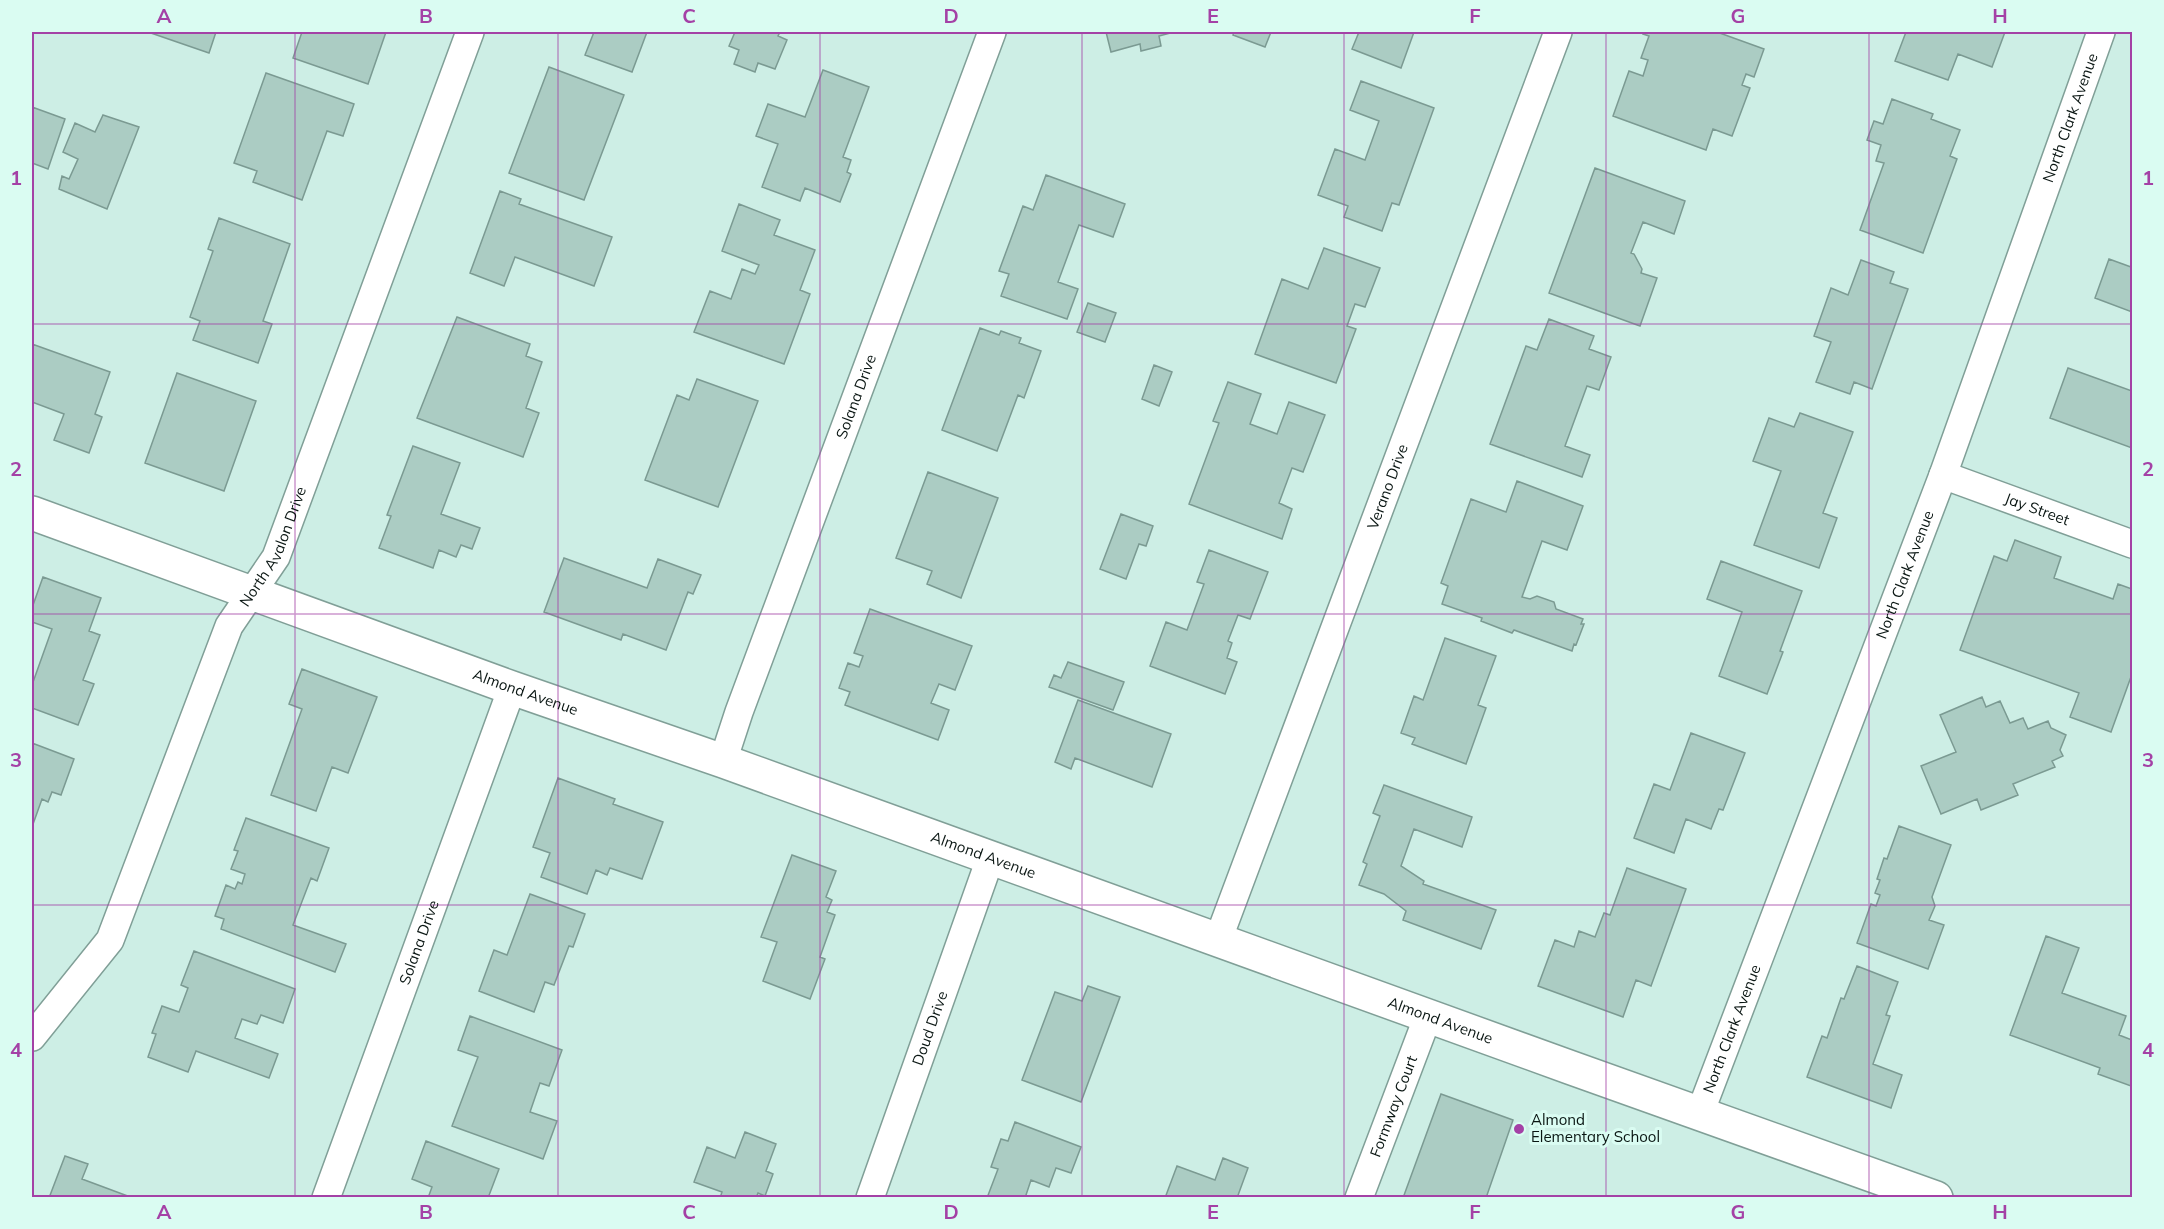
<svg xmlns="http://www.w3.org/2000/svg" width="2164" height="1229" font-family="Mulish,sans-serif">
  <style>
    .building { fill: #abccc3; stroke: #7b9a92; stroke-width: 1.5 }
    .lines { fill: none; stroke-linecap: round; stroke-linejoin: round }
    .minor-casing { stroke: #809f97; stroke-width: 30 }
    .tertiary-casing { stroke: #809f97; stroke-width: 36 }
    .minor { stroke: #fff; stroke-width: 27 }
    .tertiary { stroke: #fff; stroke-width: 33 }
    .grid { fill: none; stroke: #a441a6; stroke-width: 1.5; stroke-opacity: 0.55 }
    .poi-dot { fill: #a441a6; stroke: #dafcf2; stroke-width: 2 }
    .labels { text-anchor: middle; stroke-width: 6; stroke-linejoin: round; paint-order: stroke }
    .street-label { font-size: 15px; fill: #0a1613; stroke: #dafcf2 }
    .poi-label { font-size: 15px; fill: #0a1613; stroke: #dafcf2; text-anchor: start }
    .neatline { fill: none; stroke: #a441a6; stroke-width: 2 }
    .grid-label { font-size: 20px; text-anchor: middle; font-weight: bold; fill: #a441a6 }
  </style>
  <rect width="100%" height="100%" fill="#cdeee5"/>
  <!-- building -->
  <path class="building" d="M 148,32 L 216,32 L 209,53 Z
    M 302,32 L 386,32 L 368,84 L 293,58 Z
    M 594,32 L 647,32 L 632,72 L 585,55 Z
    M 735,32 L 780,32 L 778,36 L 787,40 L 775,69 L 758,63 L 755,72 L 734,64 L 739,50 L 729,46 Z
    M 1106,32 L 1174,32 L 1159,36 L 1161,46 L 1141,51 L 1140,44 L 1111,52 Z
    M 1234,32 L 1271,32 L 1265,47 L 1233,35 Z
    M 1359,32 L 1414,32 L 1401,68 L 1352,49 Z
    M 1644,32 L 1717,32 L 1764,49 L 1754,77 L 1746,74 L 1742,85 L 1750,88 L 1732,136 L 1713,129 L 1706,150 L 1613,116 L 1629,71 L 1643,76 L 1648,60 L 1641,58 L 1649,36 L 1643,34 Z
    M 1906,32 L 2005,32 L 1992,67 L 1958,54 L 1948,80 L 1895,61 Z
    M 549,67 L 624,95 L 584,200 L 509,173 Z
    M 823,70 L 869,87 L 843,157 L 851,160 L 847,172 L 851,174 L 840,202 L 805,188 L 800,201 L 762,187 L 778,144 L 756,136 L 768,104 L 805,117 Z
    M 266,73 L 354,104 L 343,136 L 327,131 L 302,200 L 253,182 L 257,171 L 234,163 Z
    M 1361,81 L 1434,108 L 1399,205 L 1392,203 L 1382,231 L 1344,217 L 1348,206 L 1318,195 L 1335,149 L 1365,160 L 1379,121 L 1350,110 Z
    M 1892,99 L 1933,114 L 1931,119 L 1960,130 L 1950,156 L 1957,159 L 1923,253 L 1860,230 L 1884,163 L 1876,161 L 1881,145 L 1867,140 L 1874,121 L 1883,124 Z
    M 32,107 L 65,119 L 48,169 L 32,163 Z
    M 103,115 L 139,127 L 107,209 L 59,189 L 62,176 L 69,179 L 78,159 L 63,152 L 75,123 L 95,132 Z
    M 1595,168 L 1685,201 L 1674,234 L 1643,222 L 1631,253 L 1634,254 L 1642,269 L 1641,273 L 1657,278 L 1640,326 L 1549,293 Z
    M 1046,175 L 1125,204 L 1113,237 L 1079,225 L 1058,282 L 1078,289 L 1067,319 L 1001,296 L 1009,274 L 999,271 L 1023,206 L 1033,210 Z
    M 500,191 L 521,199 L 519,204 L 612,237 L 594,286 L 515,257 L 504,286 L 470,273 Z
    M 739,204 L 780,220 L 774,235 L 815,250 L 800,290 L 810,294 L 784,364 L 694,332 L 710,291 L 731,299 L 742,269 L 755,274 L 759,265 L 722,251 Z
    M 219,218 L 290,244 L 263,321 L 272,324 L 258,363 L 193,340 L 200,321 L 190,317 L 213,251 L 208,249 Z
    M 1324,248 L 1380,268 L 1365,307 L 1355,304 L 1347,326 L 1356,329 L 1336,383 L 1255,354 L 1282,279 L 1308,289 Z
    M 2109,259 L 2131,267 L 2132,264 L 2132,312 L 2095,298 Z
    M 1861,260 L 1894,272 L 1890,283 L 1908,289 L 1872,389 L 1854,382 L 1850,394 L 1816,382 L 1831,342 L 1814,336 L 1831,288 L 1848,295 Z
    M 1088,303 L 1116,313 L 1105,342 L 1077,332 Z
    M 457,317 L 530,344 L 526,356 L 542,362 L 526,408 L 539,413 L 523,457 L 417,418 Z
    M 1549,319 L 1594,336 L 1589,349 L 1611,357 L 1599,390 L 1587,386 L 1565,446 L 1590,455 L 1582,477 L 1490,444 L 1526,346 L 1537,350 Z
    M 980,328 L 999,335 L 1001,331 L 1021,338 L 1019,343 L 1041,351 L 1024,398 L 1018,395 L 997,451 L 942,430 Z
    M 32,344 L 110,372 L 95,414 L 102,417 L 89,453 L 54,440 L 64,414 L 32,402 Z
    M 1154,365 L 1172,372 L 1159,406 L 1142,399 Z
    M 2068,368 L 2132,391 L 2132,448 L 2050,418 Z
    M 177,373 L 256,401 L 224,491 L 145,463 Z
    M 697,379 L 758,401 L 718,507 L 645,480 L 677,395 L 689,400 Z
    M 1228,382 L 1261,394 L 1250,424 L 1277,434 L 1289,402 L 1325,415 L 1303,472 L 1292,468 L 1279,503 L 1292,509 L 1282,539 L 1189,504 L 1219,423 L 1213,421 Z
    M 1800,413 L 1853,432 L 1823,513 L 1837,518 L 1819,568 L 1754,545 L 1781,471 L 1753,461 L 1769,418 L 1794,427 Z
    M 413,446 L 460,463 L 441,514 L 480,528 L 472,549 L 461,545 L 456,557 L 439,550 L 433,568 L 379,548 L 391,516 L 387,515 Z
    M 928,472 L 998,498 L 961,598 L 927,584 L 932,571 L 896,558 Z
    M 1517,481 L 1583,506 L 1567,550 L 1542,541 L 1522,597 L 1530,599 L 1537,596 L 1554,602 L 1556,609 L 1583,619 L 1581,624 L 1584,624 L 1576,645 L 1574,644 L 1572,651 L 1514,630 L 1512,633 L 1481,621 L 1482,618 L 1442,604 L 1448,586 L 1441,583 L 1471,499 L 1506,512 Z
    M 1121,514 L 1153,526 L 1146,546 L 1139,544 L 1126,579 L 1100,569 Z
    M 2015,540 L 2061,557 L 2054,578 L 2113,599 L 2118,584 L 2132,589 L 2132,674 L 2111,732 L 2070,717 L 2079,693 L 1960,650 L 1994,556 L 2007,561 Z
    M 1209,550 L 1268,572 L 1250,619 L 1238,615 L 1228,641 L 1232,643 L 1227,658 L 1237,662 L 1225,694 L 1150,666 L 1166,622 L 1187,630 L 1204,584 L 1197,582 Z
    M 564,558 L 647,588 L 658,559 L 701,575 L 693,594 L 688,592 L 666,650 L 623,634 L 621,640 L 544,612 Z
    M 1721,561 L 1802,591 L 1780,651 L 1783,652 L 1767,694 L 1719,676 L 1742,612 L 1707,599 Z
    M 43,577 L 101,598 L 89,631 L 100,635 L 83,680 L 94,684 L 78,725 L 32,708 L 32,685 L 52,629 L 32,622 L 32,608 Z
    M 870,609 L 972,646 L 955,690 L 939,684 L 931,703 L 949,710 L 938,740 L 845,705 L 850,692 L 839,688 L 848,663 L 859,667 L 863,656 L 854,653 Z
    M 1445,638 L 1496,656 L 1478,705 L 1486,708 L 1466,764 L 1412,744 L 1415,738 L 1401,733 L 1414,696 L 1423,700 Z
    M 1068,662 L 1124,682 L 1113,710 L 1049,687 L 1054,675 L 1061,678 Z
    M 302,669 L 377,697 L 348,773 L 332,767 L 316,811 L 271,795 L 302,709 L 289,704 Z
    M 1982,697 L 1986,707 L 2000,701 L 2010,723 L 2023,718 L 2028,729 L 2048,721 L 2051,728 L 2066,735 L 2060,750 L 2063,756 L 2052,761 L 2055,767 L 2013,784 L 2018,795 L 1981,810 L 1977,799 L 1941,814 L 1921,766 L 1956,752 L 1940,715 Z
    M 1078,700 L 1171,734 L 1152,787 L 1075,758 L 1071,769 L 1055,762 Z
    M 1691,733 L 1745,753 L 1723,810 L 1719,809 L 1711,829 L 1686,819 L 1674,853 L 1634,838 L 1654,784 L 1670,790 Z
    M 32,743 L 74,759 L 61,795 L 52,792 L 48,802 L 42,799 L 32,827 Z
    M 558,778 L 615,799 L 613,804 L 663,822 L 642,879 L 610,868 L 607,875 L 596,870 L 587,894 L 541,877 L 550,853 L 533,847 Z
    M 1384,785 L 1472,817 L 1462,847 L 1414,829 L 1401,866 L 1424,881 L 1423,884 L 1496,910 L 1481,949 L 1403,920 L 1406,911 L 1384,894 L 1359,885 L 1367,864 L 1363,862 L 1380,816 L 1373,813 Z
    M 246,818 L 329,848 L 317,881 L 311,878 L 293,925 L 346,944 L 335,972 L 221,929 L 224,919 L 215,916 L 226,885 L 235,889 L 238,882 L 242,884 L 245,874 L 231,869 L 238,851 L 234,850 Z
    M 1899,826 L 1951,845 L 1932,897 L 1935,906 L 1929,920 L 1944,925 L 1928,969 L 1857,943 L 1871,904 L 1876,906 L 1880,895 L 1875,893 L 1880,880 L 1877,879 L 1884,858 L 1887,859 Z
    M 792,855 L 836,871 L 826,897 L 832,900 L 827,912 L 835,915 L 820,957 L 825,959 L 810,999 L 763,981 L 777,942 L 761,937 Z
    M 1627,868 L 1686,889 L 1651,986 L 1636,980 L 1623,1017 L 1538,986 L 1555,940 L 1574,947 L 1579,931 L 1595,937 L 1604,913 L 1610,915 Z
    M 530,894 L 585,914 L 573,947 L 569,946 L 554,985 L 545,982 L 534,1012 L 479,991 L 494,950 L 507,955 Z
    M 2046,936 L 2079,948 L 2062,993 L 2126,1016 L 2119,1035 L 2132,1040 L 2131,1086 L 2098,1074 L 2100,1068 L 2010,1035 Z
    M 194,951 L 295,989 L 283,1023 L 261,1015 L 257,1024 L 242,1019 L 235,1038 L 278,1054 L 269,1078 L 196,1051 L 188,1072 L 148,1057 L 156,1034 L 152,1033 L 162,1006 L 179,1012 L 188,988 L 181,985 Z
    M 1857,966 L 1898,982 L 1886,1015 L 1890,1016 L 1873,1064 L 1902,1075 L 1891,1108 L 1807,1077 L 1822,1036 L 1827,1038 L 1841,998 L 1844,999 Z
    M 1088,986 L 1120,997 L 1081,1102 L 1022,1080 L 1055,992 L 1082,1001 Z
    M 470,1016 L 562,1050 L 549,1086 L 540,1083 L 530,1112 L 557,1121 L 543,1159 L 452,1126 L 478,1057 L 458,1050 Z
    M 1441,1094 L 1513,1120 L 1486,1198 L 1403,1198 Z
    M 1015,1122 L 1081,1147 L 1071,1173 L 1056,1168 L 1049,1187 L 1031,1180 L 1025,1198 L 987,1198 L 998,1169 L 991,1167 L 1001,1139 L 1008,1141 Z
    M 745,1132 L 776,1144 L 766,1171 L 773,1174 L 765,1196 L 758,1193 L 756,1198 L 720,1198 L 722,1192 L 694,1182 L 707,1147 L 735,1158 Z
    M 426,1141 L 499,1169 L 488,1198 L 428,1198 L 432,1187 L 412,1179 Z
    M 65,1156 L 88,1164 L 82,1179 L 133,1198 L 49,1198 Z
    M 1223,1158 L 1248,1168 L 1237,1198 L 1165,1198 L 1177,1166 L 1215,1180 Z"/>
  <g class="lines">
    <defs>
      <g id="minor">
        <path id="s1" d="M 1943,475 L 2132,544"/>
        <path id="s2" d="M 723,761 L 739,712 L 992,32"/>
        <path id="s3" d="M 1218,940 L 1558,32"/>
        <path id="s4" d="M 32,1037 L 110,940 L 229,626 L 276,557 L 470,32"/>
        <path id="s5" d="M 1700,1113 L 1943,475 L 2101,32"/>
        <path id="s6" d="M 326,1198 L 512,688"/>
        <path id="s7" d="M 870,1198 L 990,859"/>
        <path id="s8" d="M 1359,1198 L 1428,1016"/>
      </g>
      <g id="tertiary">
        <path id="s9" d="M 32,513 L 512,688 L 723,761 L 1569,1067 L 1936,1198"/>
      </g>
    </defs>
    <!-- minor casing -->
    <use href="#minor" class="minor-casing"/>
    <!-- tertiary casing -->
    <use href="#tertiary" class="tertiary-casing"/>
    <!-- minor -->
    <use href="#minor" class="minor"/>
    <!-- tertiary -->
    <use href="#tertiary" class="tertiary"/>
  </g>
  <!-- grid -->
  <path class="grid" d="M 295,32 L 295,1198M 558,32 L 558,1198M 820,32 L 820,1198M 1082,32 L 1082,1198M 1344,32 L 1344,1198M 1606,32 L 1606,1198M 1869,32 L 1869,1198M 32,324 L 2132,324M 32,614 L 2132,614M 32,905 L 2132,905"/>
  <!-- markers -->
  <circle class="poi-dot" cx="1519" cy="1129" r="6"/>
  <g class="labels">
    <!-- street labels -->
    <g class="street-label">
      <text dy="5" stroke="none"><textPath href="#s5" startOffset="1062">North Clark Avenue</textPath></text>
      <text dy="5" stroke="none"><textPath href="#s2" startOffset="388">Solana Drive</textPath></text>
      <text dy="5" stroke="none"><textPath href="#s3" startOffset="484">Verano Drive</textPath></text>
      <text dy="5" stroke="none"><textPath href="#s1" startOffset="100">Jay Street</textPath></text>
      <text dy="5" stroke="none"><textPath href="#s4" startOffset="552">North Avalon Drive</textPath></text>
      <text dy="5" stroke="none"><textPath href="#s5" startOffset="576">North Clark Avenue</textPath></text>
      <text dy="5" stroke="none"><textPath href="#s9" startOffset="525">Almond Avenue</textPath></text>
      <text dy="5" stroke="none"><textPath href="#s9" startOffset="1011">Almond Avenue</textPath></text>
      <text dy="5" stroke="none"><textPath href="#s6" startOffset="272">Solana Drive</textPath></text>
      <text dy="5" stroke="none"><textPath href="#s9" startOffset="1497">Almond Avenue</textPath></text>
      <text dy="5" stroke="none"><textPath href="#s7" startOffset="180">Doud Drive</textPath></text>
      <text dy="5" stroke="none"><textPath href="#s5" startOffset="90">North Clark Avenue</textPath></text>
      <text dy="5" stroke="none"><textPath href="#s8" startOffset="98">Formway Court</textPath></text>
    </g>
    <!-- poi labels -->
    <g class="poi-label">
      <text x="1531" y="1125">Almond<tspan x="1531" dy="17">Elementary School</tspan></text>
    </g>
  </g>
  <!-- border -->
  <rect width="2164" height="1229" fill="none" stroke="#dafcf2" stroke-width="66"/>
  <rect x="33" y="33" width="2098" height="1163" class="neatline"/>
  <g class="grid-label">
    <text x="164" y="23">A</text>
    <text x="426" y="23">B</text>
    <text x="689" y="23">C</text>
    <text x="951" y="23">D</text>
    <text x="1213" y="23">E</text>
    <text x="1475" y="23">F</text>
    <text x="1738" y="23">G</text>
    <text x="2000" y="23">H</text>
    <text x="16" y="185">1</text>
    <text x="2148" y="185">1</text>
    <text x="16" y="476">2</text>
    <text x="2148" y="476">2</text>
    <text x="16" y="767">3</text>
    <text x="2148" y="767">3</text>
    <text x="16" y="1057">4</text>
    <text x="2148" y="1057">4</text>
    <text x="164" y="1219">A</text>
    <text x="426" y="1219">B</text>
    <text x="689" y="1219">C</text>
    <text x="951" y="1219">D</text>
    <text x="1213" y="1219">E</text>
    <text x="1475" y="1219">F</text>
    <text x="1738" y="1219">G</text>
    <text x="2000" y="1219">H</text>
  </g>
</svg>
